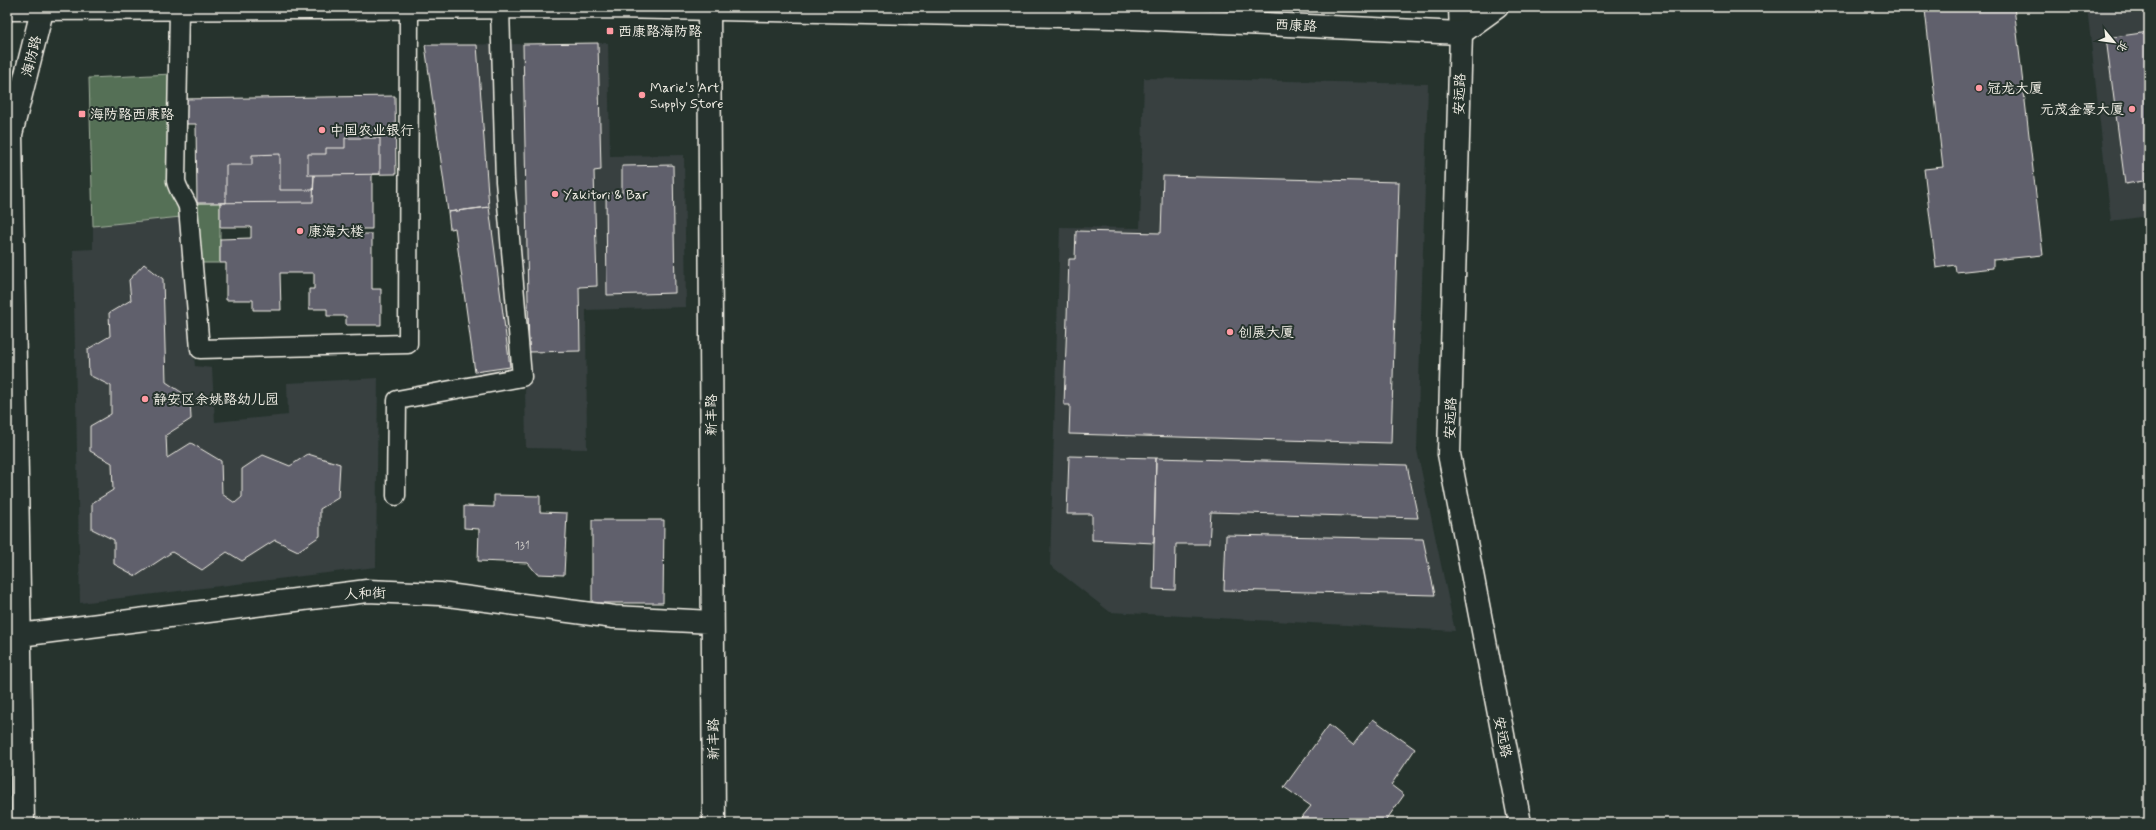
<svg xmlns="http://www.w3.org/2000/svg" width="2156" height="830" font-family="Mynerve,'LXGW WenKai TC',sans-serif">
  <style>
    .built { fill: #374040 }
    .green { fill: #557056; stroke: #a4b09f }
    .building { fill: #60606c; stroke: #f4f1e8 }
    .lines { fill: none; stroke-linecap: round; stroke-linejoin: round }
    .lane-casing { stroke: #f4f1e8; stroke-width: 21 }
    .street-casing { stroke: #f4f1e8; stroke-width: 25 }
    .secondary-casing { stroke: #f4f1e8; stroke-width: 25 }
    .lane { stroke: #26332d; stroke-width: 18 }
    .street { stroke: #26332d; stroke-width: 22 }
    .secondary { stroke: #26332d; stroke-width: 22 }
    .poi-dot { fill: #ff9aa2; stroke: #26332d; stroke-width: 1.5 }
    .labels { text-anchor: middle; stroke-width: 4; stroke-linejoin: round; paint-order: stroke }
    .number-label { font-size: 12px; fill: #cfcdc9 }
    .street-label { font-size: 14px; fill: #f4f1e8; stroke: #26332d }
    .poi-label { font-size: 14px; fill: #f4f1e8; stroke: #26332d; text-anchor: start }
  </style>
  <rect width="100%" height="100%" fill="#26332d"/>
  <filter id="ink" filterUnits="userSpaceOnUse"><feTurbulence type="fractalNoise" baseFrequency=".025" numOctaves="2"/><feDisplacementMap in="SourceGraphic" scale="8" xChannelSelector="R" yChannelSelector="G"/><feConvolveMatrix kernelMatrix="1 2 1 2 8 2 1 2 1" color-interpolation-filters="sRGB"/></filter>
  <g filter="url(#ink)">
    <!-- built -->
    <path class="built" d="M 2087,7 L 2149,7 L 2149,216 L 2111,221 Z
      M 608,43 L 610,156 L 684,155 L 686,307 L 586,310 L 587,449 L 526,448 L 525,387 L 477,395 L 455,228 L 450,229 L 425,45 Z
      M 1144,78 L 1428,84 L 1417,450 L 1455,631 L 1110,612 L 1050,565 L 1060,227 L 1140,228 Z
      M 181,217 L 195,366 L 212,368 L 215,422 L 288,415 L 287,383 L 378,378 L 376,567 L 80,603 L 73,250 L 93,249 L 93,226 Z"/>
    <!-- green -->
    <path class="green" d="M 172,74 L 181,217 L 93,226 L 89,78 Z
      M 197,203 L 220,203 L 220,263 L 198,263 Z"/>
    <!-- building -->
    <path class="building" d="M 1947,7 L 2014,7 L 2043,255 L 1993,260 L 1993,268 L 1956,272 L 1955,265 L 1936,268 L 1924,169 L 1943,167 L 1925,10 Z
      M 2149,32 L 2149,180 L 2125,184 L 2106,38 Z
      M 598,43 L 601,170 L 594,171 L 597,286 L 579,287 L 580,351 L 529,352 L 523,44 Z
      M 425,45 L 477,45 L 489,207 L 448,212 Z
      M 395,96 L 396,174 L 314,175 L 313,202 L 197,203 L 196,124 L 182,124 L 182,99 Z
      M 345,138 L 380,138 L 380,174 L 372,174 L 372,229 L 350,229 L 350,234 L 372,234 L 372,289 L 381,289 L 381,325 L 346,325 L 346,316 L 327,316 L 327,309 L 309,309 L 309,289 L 314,289 L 314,273 L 280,273 L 281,310 L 253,310 L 253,300 L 226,300 L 226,263 L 220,263 L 220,239 L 251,238 L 251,227 L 220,227 L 220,203 L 226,203 L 226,165 L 252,165 L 252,155 L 280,154 L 280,190 L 313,190 L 314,175 L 308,175 L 308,154 L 326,154 L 326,148 L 345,148 Z
      M 673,165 L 675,293 L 607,295 L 606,193 L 622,193 L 622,166 Z
      M 1163,176 L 1399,182 L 1391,443 L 1069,434 L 1070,405 L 1064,405 L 1069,259 L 1075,259 L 1076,231 L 1161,233 Z
      M 489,207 L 510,367 L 475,372 L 455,228 L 450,229 L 448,212 Z
      M 144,264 L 163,279 L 166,382 L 190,398 L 191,419 L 166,435 L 167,458 L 191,443 L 221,461 L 222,494 L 235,503 L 242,497 L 242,469 L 263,455 L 290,466 L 308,454 L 340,464 L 338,498 L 320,509 L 320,536 L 298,551 L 275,540 L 242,561 L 227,552 L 202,570 L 172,552 L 136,576 L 114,564 L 114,540 L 92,529 L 92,503 L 113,490 L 112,463 L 90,451 L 90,426 L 111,414 L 111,386 L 89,375 L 88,349 L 110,336 L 109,313 L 131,300 L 129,280 Z
      M 1069,456 L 1156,458 L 1154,543 L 1092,540 L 1092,514 L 1067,514 Z
      M 1156,458 L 1407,465 L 1418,518 L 1211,512 L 1209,544 L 1176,544 L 1175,590 L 1153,589 Z
      M 494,495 L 540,496 L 540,512 L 567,513 L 564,575 L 537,574 L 528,563 L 478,561 L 479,529 L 464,528 L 464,506 L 494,507 Z
      M 592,520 L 664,520 L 663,603 L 592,603 Z
      M 1226,535 L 1423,539 L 1435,595 L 1224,590 Z
      M 1373,719 L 1415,749 L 1391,785 L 1404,795 L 1384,823 L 1366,823 L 1363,821 L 1362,823 L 1297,823 L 1311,806 L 1284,787 L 1329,725 L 1353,745 Z"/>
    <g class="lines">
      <defs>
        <path id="lane" d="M 179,9 L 176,181 C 178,191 185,198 188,207 L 200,349 L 408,344 L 409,8
          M 396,496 L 397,400 L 522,377 L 505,181 L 500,8"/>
        <path id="street" d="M 709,7 L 714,823
          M 1460,7 L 1461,33 L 1449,454 L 1520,823
          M 20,635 L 367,591 L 440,594 L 614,617 L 712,622
          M 23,823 L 11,134 L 43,7"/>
        <path id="secondary" d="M 7,9 L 615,7 L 1111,17 L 1461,33 L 1497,7"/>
      </defs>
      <!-- lane casing -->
      <use href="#lane" class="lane-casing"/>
      <!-- street casing -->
      <use href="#street" class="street-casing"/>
      <!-- secondary casing -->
      <use href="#secondary" class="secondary-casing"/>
      <!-- lane -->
      <use href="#lane" class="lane"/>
      <!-- street -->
      <use href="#street" class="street"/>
      <!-- secondary -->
      <use href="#secondary" class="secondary"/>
    </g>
  </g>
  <!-- markers -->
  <g class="poi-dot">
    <rect x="606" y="27" width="8" height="8" rx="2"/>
    <circle cx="1979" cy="88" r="4"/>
    <circle cx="642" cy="95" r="4"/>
    <circle cx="2132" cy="109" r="4"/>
    <rect x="78" y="110" width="8" height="8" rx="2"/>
    <circle cx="322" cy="130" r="4"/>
    <circle cx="555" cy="194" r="4"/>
    <circle cx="300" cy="231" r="4"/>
    <circle cx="1230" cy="332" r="4"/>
    <circle cx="145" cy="399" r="4"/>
  </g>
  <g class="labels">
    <!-- number labels -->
    <g class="number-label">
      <text x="522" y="549">131</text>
    </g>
    <!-- street labels -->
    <g class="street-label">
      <text transform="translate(1296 25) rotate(3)" y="5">西康路</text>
      <text transform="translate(31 56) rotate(-76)" y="5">海防路</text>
      <text transform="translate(1459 94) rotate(-88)" y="5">安远路</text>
      <text transform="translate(711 415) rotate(-90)" y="5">新丰路</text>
      <text transform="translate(1450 418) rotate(-88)" y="5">安远路</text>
      <text transform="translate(365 593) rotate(-2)" y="5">人和街</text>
      <text transform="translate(1503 737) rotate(79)" y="5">安远路</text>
      <text transform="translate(713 739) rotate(-91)" y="5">新丰路</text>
    </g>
    <!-- poi labels -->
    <g class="poi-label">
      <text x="618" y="36">西康路海防路</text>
      <text x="650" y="92">Marie's Art<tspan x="650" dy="16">Supply Store</tspan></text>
      <text x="1987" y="93">冠龙大厦</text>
      <text x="2124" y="114" text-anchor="end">元茂金豪大厦</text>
      <text x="90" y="119">海防路西康路</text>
      <text x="330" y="135">中国农业银行</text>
      <text x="563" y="199">Yakitori &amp; Bar</text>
      <text x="308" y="236">康海大楼</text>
      <text x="1238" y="337">创展大厦</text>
      <text x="153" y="404">静安区余姚路幼儿园</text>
    </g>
  </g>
  <!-- margin -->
  <rect width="2156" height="830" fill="none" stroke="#26332d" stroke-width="24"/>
  <rect x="12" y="12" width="2132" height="806" fill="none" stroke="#f4f1e8" stroke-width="1.5" filter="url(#ink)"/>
  <!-- north arrow -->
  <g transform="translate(2114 42) rotate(119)" stroke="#26332d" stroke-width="3" paint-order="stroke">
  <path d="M0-3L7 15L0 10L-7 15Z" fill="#f4f1e8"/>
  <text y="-6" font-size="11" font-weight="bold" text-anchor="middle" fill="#f4f1e8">北</text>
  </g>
</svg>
